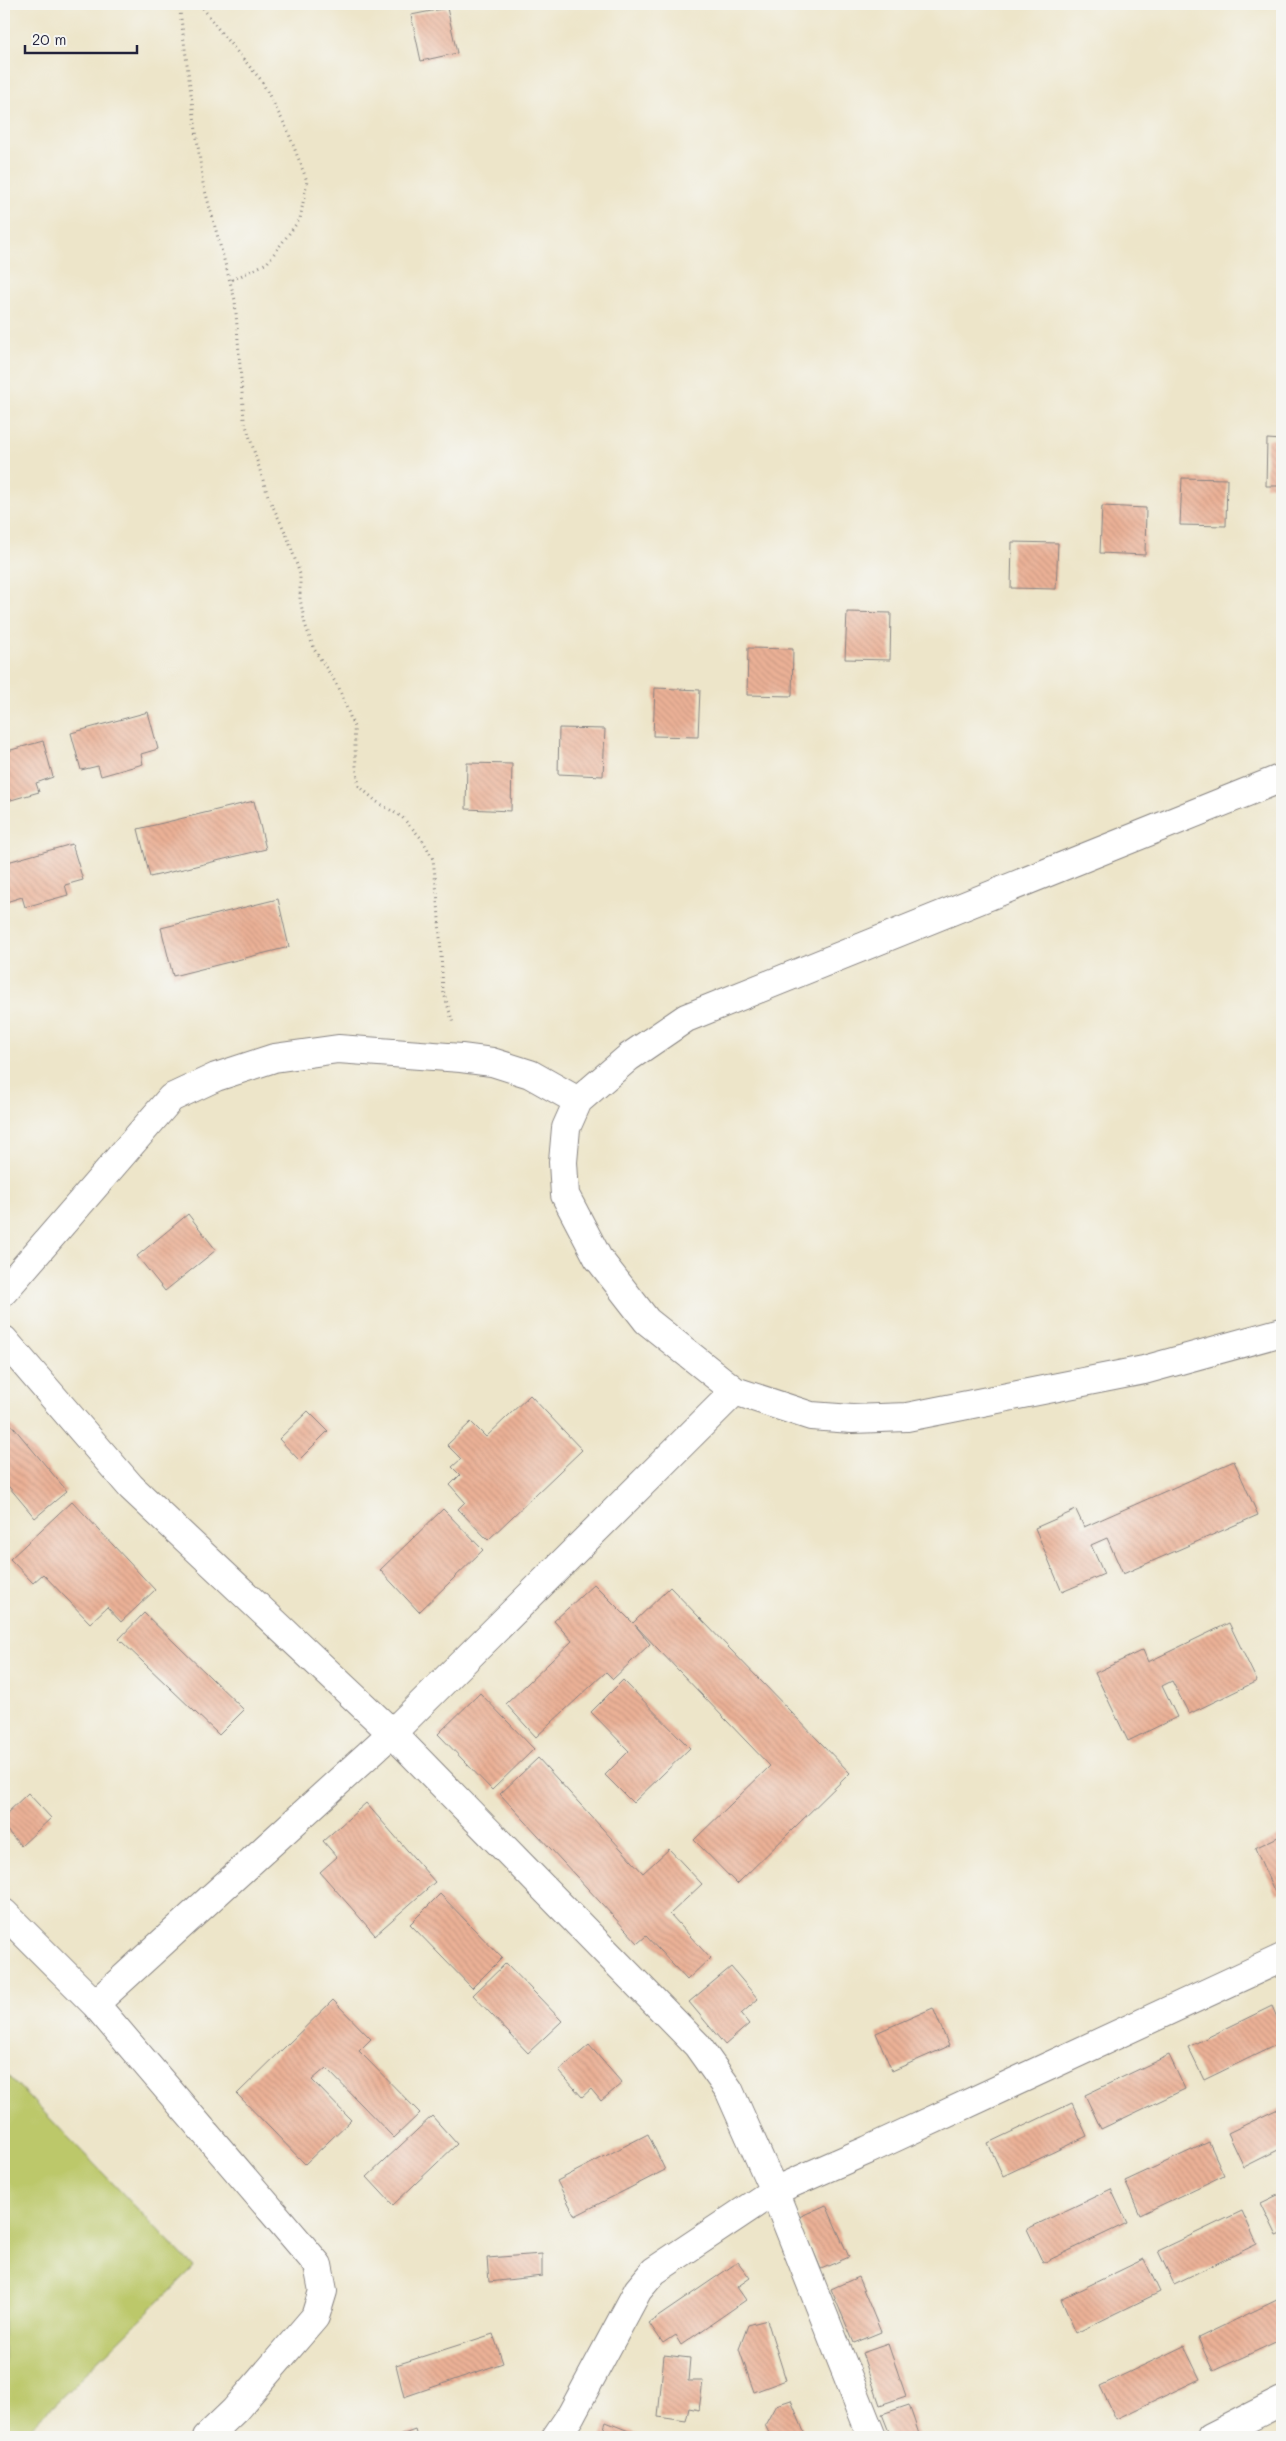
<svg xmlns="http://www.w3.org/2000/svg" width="1286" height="2441" font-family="Mali,sans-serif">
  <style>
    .garden { fill: #bcc86a; stroke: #6f7552 }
    .building { fill: url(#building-back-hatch) }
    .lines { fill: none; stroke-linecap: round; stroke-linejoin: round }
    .minor-casing { stroke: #888482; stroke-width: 30 }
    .path { stroke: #888482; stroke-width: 3; stroke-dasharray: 1 4; stroke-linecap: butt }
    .minor { stroke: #fff; stroke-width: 28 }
  </style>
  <defs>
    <pattern id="building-back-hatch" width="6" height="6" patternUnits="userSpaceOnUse" patternTransform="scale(1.25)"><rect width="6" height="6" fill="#ebb196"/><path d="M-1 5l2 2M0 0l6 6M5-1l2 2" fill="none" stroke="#c99882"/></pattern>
  </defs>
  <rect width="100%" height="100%" fill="#f6f6f2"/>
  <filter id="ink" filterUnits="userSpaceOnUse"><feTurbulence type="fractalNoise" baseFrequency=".02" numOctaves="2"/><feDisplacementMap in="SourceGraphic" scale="10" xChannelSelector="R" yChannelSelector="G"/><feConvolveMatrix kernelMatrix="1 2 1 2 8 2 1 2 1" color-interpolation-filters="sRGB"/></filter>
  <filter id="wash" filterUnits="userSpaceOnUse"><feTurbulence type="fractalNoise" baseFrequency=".0096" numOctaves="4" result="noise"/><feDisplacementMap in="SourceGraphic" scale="20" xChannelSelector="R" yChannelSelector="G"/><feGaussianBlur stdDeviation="1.12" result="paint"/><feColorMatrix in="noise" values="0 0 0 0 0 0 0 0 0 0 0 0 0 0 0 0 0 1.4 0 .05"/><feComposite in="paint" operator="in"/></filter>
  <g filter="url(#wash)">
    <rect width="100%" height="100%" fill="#ede5c9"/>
    <!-- garden -->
    <path class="garden" d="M 4,2071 L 194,2267 L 21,2437 L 4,2437 Z"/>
    <g id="blocks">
      <!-- building -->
      <path class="building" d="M 447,8 L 457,53 L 421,61 L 411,15 Z
        M 1267,439 L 1282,440 L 1282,486 L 1266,486 Z
        M 1182,478 L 1227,479 L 1226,526 L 1180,525 Z
        M 1102,506 L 1146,508 L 1145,555 L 1100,553 Z
        M 1012,542 L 1058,543 L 1056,589 L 1011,588 Z
        M 847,612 L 891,613 L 890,660 L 845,659 Z
        M 748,648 L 793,649 L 792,696 L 747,695 Z
        M 655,688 L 700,690 L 698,737 L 653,736 Z
        M 148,712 L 158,749 L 141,754 L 143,764 L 101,776 L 98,766 L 81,770 L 71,733 Z
        M 559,728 L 605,729 L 603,776 L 558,774 Z
        M 43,741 L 53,777 L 36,783 L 39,792 L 4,802 L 4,752 Z
        M 467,763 L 512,764 L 511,811 L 466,809 Z
        M 254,801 L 266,849 L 150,877 L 138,829 Z
        M 72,844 L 83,880 L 65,885 L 68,895 L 25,907 L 22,897 L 6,902 L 4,863 Z
        M 278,899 L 289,947 L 173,976 L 161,928 Z
        M 188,1214 L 216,1250 L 165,1291 L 137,1256 Z
        M 530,1395 L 582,1450 L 488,1540 L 458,1509 L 465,1502 L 450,1485 L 460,1475 L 452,1467 L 461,1459 L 447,1445 L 471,1422 L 486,1437 Z
        M 308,1411 L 328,1431 L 299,1460 L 279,1439 Z
        M 4,1416 L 67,1491 L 35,1518 L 4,1481 Z
        M 1234,1461 L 1258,1515 L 1123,1574 L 1107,1538 L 1091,1545 L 1104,1574 L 1062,1592 L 1035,1528 L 1076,1510 L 1084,1527 Z
        M 72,1501 L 155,1590 L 121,1622 L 107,1607 L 90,1623 L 43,1574 L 33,1583 L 10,1559 Z
        M 443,1509 L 483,1550 L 419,1612 L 380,1570 Z
        M 594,1584 L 633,1623 L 670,1587 L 850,1773 L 737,1884 L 694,1840 L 770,1766 L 635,1625 L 650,1644 L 613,1679 L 606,1672 L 536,1737 L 506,1704 L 572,1641 L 554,1621 Z
        M 144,1613 L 244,1710 L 219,1735 L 119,1639 Z
        M 1229,1623 L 1257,1681 L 1189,1714 L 1172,1681 L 1162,1686 L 1177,1717 L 1128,1741 L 1095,1673 L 1143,1650 L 1148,1662 Z
        M 623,1680 L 690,1748 L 633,1803 L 605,1775 L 629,1751 L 591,1712 Z
        M 480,1693 L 534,1749 L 492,1790 L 438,1734 Z
        M 538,1758 L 643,1873 L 669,1849 L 702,1884 L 670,1914 L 710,1958 L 687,1980 L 646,1936 L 638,1943 L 500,1794 Z
        M 28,1793 L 51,1818 L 21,1846 L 4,1827 L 4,1816 Z
        M 366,1803 L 435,1882 L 375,1935 L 320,1872 L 337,1857 L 323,1841 Z
        M 1282,1835 L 1282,1892 L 1276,1895 L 1255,1848 Z
        M 440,1894 L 502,1958 L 472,1988 L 410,1924 Z
        M 506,1963 L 562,2021 L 528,2053 L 473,1995 Z
        M 731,1967 L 758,1999 L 741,2014 L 749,2024 L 725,2045 L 689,2002 Z
        M 333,2000 L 371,2039 L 359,2051 L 420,2113 L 394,2138 L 326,2068 L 312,2080 L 351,2120 L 305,2164 L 237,2094 Z
        M 1272,2006 L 1282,2029 L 1282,2042 L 1204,2080 L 1188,2047 Z
        M 933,2008 L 949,2046 L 892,2071 L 876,2033 Z
        M 589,2045 L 622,2083 L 601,2101 L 591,2089 L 582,2097 L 559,2071 Z
        M 1169,2055 L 1185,2089 L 1101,2129 L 1085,2095 Z
        M 1072,2103 L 1087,2136 L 1003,2176 L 988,2143 Z
        M 1282,2107 L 1282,2148 L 1244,2167 L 1228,2133 Z
        M 432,2116 L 457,2144 L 393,2205 L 367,2177 Z
        M 648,2134 L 665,2170 L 575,2216 L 557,2181 Z
        M 1209,2142 L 1224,2175 L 1140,2215 L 1125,2181 Z
        M 1111,2189 L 1127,2223 L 1043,2263 L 1027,2229 Z
        M 1282,2193 L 1282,2234 L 1277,2236 L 1261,2203 Z
        M 826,2205 L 849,2257 L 821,2269 L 799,2217 Z
        M 1242,2211 L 1257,2244 L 1174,2284 L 1158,2251 Z
        M 542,2254 L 542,2276 L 489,2282 L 487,2258 Z
        M 1144,2259 L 1160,2292 L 1076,2333 L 1061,2299 Z
        M 738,2262 L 750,2278 L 737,2287 L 746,2300 L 681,2345 L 675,2335 L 663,2343 L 649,2323 Z
        M 858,2277 L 881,2332 L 854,2343 L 831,2289 Z
        M 1281,2298 L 1282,2339 L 1213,2371 L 1198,2338 Z
        M 767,2320 L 786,2380 L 754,2392 L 739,2349 L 748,2325 Z
        M 493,2334 L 503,2363 L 404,2397 L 396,2365 Z
        M 888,2344 L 906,2396 L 880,2405 L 862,2353 Z
        M 1184,2346 L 1200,2379 L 1116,2419 L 1100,2386 Z
        M 664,2355 L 690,2358 L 688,2381 L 703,2381 L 699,2410 L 689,2408 L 686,2421 L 658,2417 Z
        M 791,2400 L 806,2437 L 771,2437 L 765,2425 L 776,2405 Z
        M 909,2405 L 920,2437 L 891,2437 L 882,2414 Z
        M 606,2422 L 644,2437 L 601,2437 Z
        M 415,2430 L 417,2437 L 396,2437 Z"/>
    </g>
  </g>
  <g filter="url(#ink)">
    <use href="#blocks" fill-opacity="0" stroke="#888482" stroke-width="1"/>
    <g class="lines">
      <defs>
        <path id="minor" d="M 1282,778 L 686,1018 L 629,1057 L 578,1101 L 566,1128 L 563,1162 L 565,1195 L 598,1258 L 647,1321 L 735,1391 L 811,1416 L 852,1419 L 907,1417 L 1144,1370 L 1282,1332
          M 4,1291 L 171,1098 L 216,1077 L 274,1058 L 338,1049 L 461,1058 L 492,1062 L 530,1074 L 578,1101
          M 4,1340 L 131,1487 L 392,1733 L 697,2045 L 729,2090 L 774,2191 L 872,2437
          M 4,1913 L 95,2004 L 392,1733 L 735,1391
          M 95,2004 L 318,2265 L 323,2291 L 315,2317 L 235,2410 L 207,2437
          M 556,2437 L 571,2415 L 638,2290 L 654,2271 L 774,2191 L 868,2150 L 1282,1958
          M 1211,2437 L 1282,2401"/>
      </defs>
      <!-- minor casing -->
      <use href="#minor" class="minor-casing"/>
      <!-- path -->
      <path class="path" d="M 179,4 L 203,183 L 235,300 L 244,419 L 268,496 L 287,536 L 300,574 L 300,599 L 305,624 L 314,649 L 339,688 L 354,727 L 356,767 L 359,786 L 377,802 L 402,817 L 422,839 L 433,859 L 438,902 L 443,990 L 453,1023
        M 200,4 L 222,34 L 261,80 L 287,129 L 307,181 L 300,219 L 267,263 L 230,281"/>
      <!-- minor -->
      <use href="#minor" class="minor"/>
    </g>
  </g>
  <!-- margin -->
  <rect width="1286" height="2441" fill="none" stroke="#f6f6f2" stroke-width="20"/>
  <!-- scale -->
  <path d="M25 45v8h112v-8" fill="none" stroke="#22223b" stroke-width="2.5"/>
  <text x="32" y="45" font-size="15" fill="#22223b" stroke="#f6f6f2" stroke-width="4" paint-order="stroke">20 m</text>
</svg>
